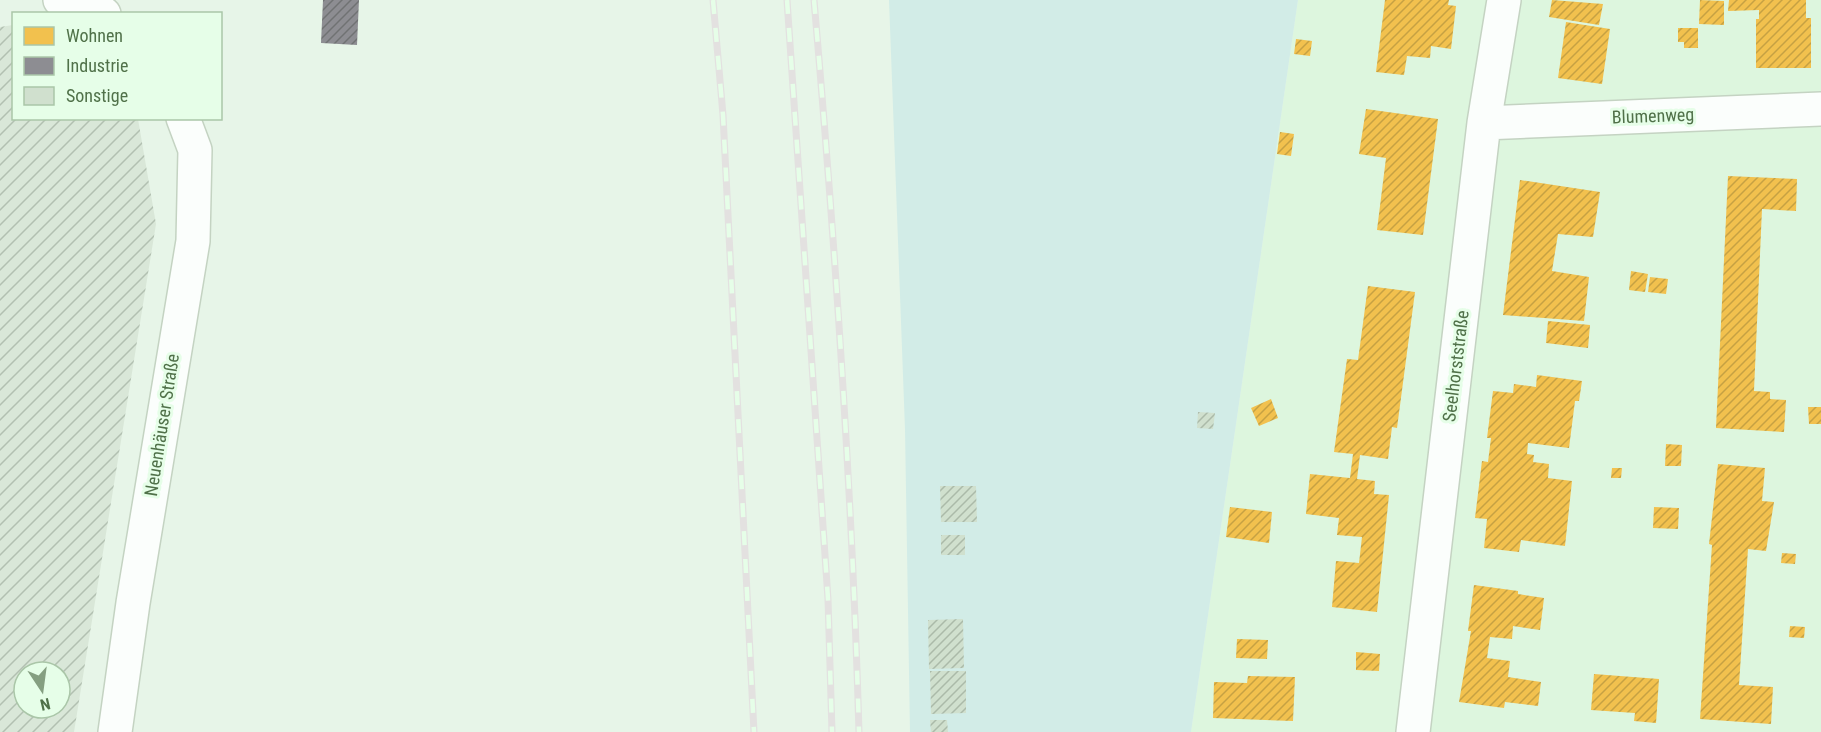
<svg xmlns="http://www.w3.org/2000/svg" width="1821" height="732" font-family="'Roboto Condensed',sans-serif">
  <style>
    .residential { fill: #ddf6de }
    .industrial { fill: url(#industrial-furrows); fill-rule: evenodd }
    .green { fill: #d2ece7 }
    .homes { fill: url(#homes-hatch) }
    .industry { fill: url(#industry-hatch) }
    .building { fill: url(#building-hatch) }
    .lines { fill: none; stroke-linecap: round; stroke-linejoin: round }
    .minor-casing { stroke: #c4d3c2; stroke-width: 36 }
    .tertiary-casing { stroke: #c4d3c2; stroke-width: 36 }
    .minor { stroke: #fbfefc; stroke-width: 33 }
    .tertiary { stroke: #fbfefc; stroke-width: 33 }
    .rail-casing { stroke: #e3e1e0; stroke-width: 7 }
    .rail { stroke: #e6fee8; stroke-width: 4.5; stroke-dasharray: 14; stroke-linecap: butt }
    .labels { text-anchor: middle; stroke-width: 6; stroke-linejoin: round; paint-order: stroke }
    .street-label { font-size: 18px; fill: #507149; stroke: #e6fee8 }
  </style>
  <defs>
    <pattern id="industrial-furrows" width="10" height="10" patternUnits="userSpaceOnUse" patternTransform="scale(1.5)"><rect width="10" height="10" fill="#d9e7d8"/><path d="M-1 1l2-2M0 10L10 0M9 11l2-2" fill="none" stroke="#b2c0b1"/></pattern>
    <pattern id="homes-hatch" width="6" height="6" patternUnits="userSpaceOnUse" patternTransform="scale(1.5)"><rect width="6" height="6" fill="#f2c14e"/><path d="M-1 1l2-2M0 6l6-6M5 7l2-2" fill="none" stroke="#c6a143"/></pattern>
    <pattern id="industry-hatch" width="6" height="6" patternUnits="userSpaceOnUse" patternTransform="scale(1.5)"><rect width="6" height="6" fill="#8d8d92"/><path d="M-1 1l2-2M0 6l6-6M5 7l2-2" fill="none" stroke="#707273"/></pattern>
    <pattern id="building-hatch" width="6" height="6" patternUnits="userSpaceOnUse" patternTransform="scale(1.5)"><rect width="6" height="6" fill="#d0e0ce"/><path d="M-1 1l2-2M0 6l6-6M5 7l2-2" fill="none" stroke="#abbaa9"/></pattern>
  </defs>
  <rect width="100%" height="100%" fill="#e7f5e8"/>
  <!-- residential -->
  <path class="residential" d="M 1298,0 L 1821,0 L 1821,732 L 1191,732 Z"/>
  <!-- industrial -->
  <path class="industrial" d="M 13,25 L 14,118 L 138,119 L 156,224 L 74,732 L 0,732 L 0,27 ZM 24,672 L 60,672 L 60,708 L 24,708 Z"/>
  <!-- green -->
  <path class="green" d="M 889,0 L 1298,0 L 1191,732 L 910,732 L 905,429 Z"/>
  <!-- homes -->
  <path class="homes" d="M 1385,0 L 1449,0 L 1448,5 L 1456,6 L 1451,49 L 1431,46 L 1430,58 L 1407,56 L 1404,75 L 1376,72 Z
    M 1552,0 L 1603,4 L 1599,25 L 1549,17 Z
    M 1700,0 L 1724,1 L 1724,25 L 1699,24 Z
    M 1729,0 L 1806,0 L 1806,18 L 1811,18 L 1811,68 L 1756,68 L 1756,19 L 1759,19 L 1759,10 L 1728,11 Z
    M 1566,22 L 1610,29 L 1602,84 L 1558,78 Z
    M 1678,28 L 1698,28 L 1698,48 L 1684,48 L 1684,42 L 1678,42 Z
    M 1296,39 L 1312,41 L 1310,56 L 1294,54 Z
    M 1366,109 L 1438,119 L 1423,235 L 1377,230 L 1386,158 L 1359,154 Z
    M 1280,132 L 1294,134 L 1291,156 L 1277,154 Z
    M 1728,176 L 1797,179 L 1796,211 L 1762,209 L 1754,391 L 1770,392 L 1770,399 L 1786,400 L 1784,432 L 1716,428 Z
    M 1520,180 L 1600,192 L 1593,237 L 1558,234 L 1552,271 L 1589,277 L 1584,321 L 1503,315 Z
    M 1631,271 L 1648,274 L 1645,292 L 1629,290 Z
    M 1650,277 L 1668,279 L 1666,294 L 1648,292 Z
    M 1368,286 L 1415,292 L 1397,428 L 1392,427 L 1388,459 L 1360,455 L 1357,479 L 1375,481 L 1374,494 L 1389,495 L 1377,612 L 1332,607 L 1336,561 L 1359,563 L 1362,537 L 1337,535 L 1339,518 L 1306,514 L 1310,474 L 1350,478 L 1353,454 L 1334,452 L 1347,359 L 1358,360 Z
    M 1548,321 L 1590,325 L 1588,348 L 1546,343 Z
    M 1537,375 L 1582,381 L 1579,401 L 1575,401 L 1569,448 L 1528,443 L 1527,454 L 1534,455 L 1533,462 L 1549,464 L 1548,478 L 1572,481 L 1565,546 L 1521,540 L 1519,552 L 1484,548 L 1487,519 L 1475,518 L 1482,461 L 1488,462 L 1491,438 L 1487,438 L 1493,391 L 1513,393 L 1514,384 L 1536,387 Z
    M 1271,399 L 1278,418 L 1259,426 L 1251,408 Z
    M 1808,407 L 1821,407 L 1821,424 L 1809,424 Z
    M 1666,444 L 1682,445 L 1681,466 L 1665,466 Z
    M 1718,464 L 1765,468 L 1762,501 L 1774,502 L 1766,551 L 1748,549 L 1739,685 L 1773,687 L 1771,724 L 1700,719 L 1712,545 L 1709,544 Z
    M 1612,468 L 1622,468 L 1621,478 L 1611,478 Z
    M 1230,507 L 1272,512 L 1269,543 L 1226,537 Z
    M 1654,507 L 1679,508 L 1678,529 L 1653,528 Z
    M 1782,553 L 1796,554 L 1795,564 L 1781,563 Z
    M 1474,585 L 1518,591 L 1518,594 L 1544,598 L 1540,630 L 1513,626 L 1512,639 L 1490,637 L 1487,658 L 1510,661 L 1508,677 L 1541,682 L 1538,706 L 1505,702 L 1504,708 L 1459,702 L 1471,631 L 1468,631 Z
    M 1790,626 L 1805,627 L 1804,638 L 1789,637 Z
    M 1237,639 L 1268,640 L 1267,659 L 1236,658 Z
    M 1356,652 L 1380,654 L 1379,671 L 1356,670 Z
    M 1594,674 L 1659,679 L 1656,723 L 1634,721 L 1635,713 L 1591,710 Z
    M 1248,676 L 1295,677 L 1293,721 L 1213,718 L 1214,682 L 1247,683 Z"/>
  <!-- industry -->
  <path class="industry" d="M 323,0 L 359,0 L 357,45 L 321,43 Z"/>
  <!-- building -->
  <path class="building" d="M 1198,412 L 1215,413 L 1213,429 L 1197,428 Z
    M 940,486 L 976,486 L 977,522 L 941,522 Z
    M 941,535 L 965,535 L 965,555 L 941,555 Z
    M 963,619 L 964,668 L 929,669 L 928,620 Z
    M 930,671 L 966,671 L 966,713 L 931,714 Z
    M 930,720 L 947,720 L 948,732 L 931,732 Z"/>
  <g class="lines">
    <defs>
      <path id="minor" d="M 1484,123 L 1821,109
        M 1413,732 L 1484,123 L 1504,0"/>
      <path id="tertiary" d="M 60,0 L 104,14
        M 115,732 L 133,603 L 193,241 L 195,150 L 183,118"/>
    </defs>
    <!-- minor casing -->
    <use href="#minor" class="minor-casing"/>
    <!-- tertiary casing -->
    <use href="#tertiary" class="tertiary-casing"/>
    <!-- minor -->
    <use href="#minor" class="minor"/>
    <!-- tertiary -->
    <use href="#tertiary" class="tertiary"/>
    <defs>
      <path id="rail" d="M 713,0 L 723,115 L 754,732
        M 787,0 L 828,599 L 832,732
        M 814,0 C 835,243 852,488 859,732"/>
    </defs>
    <!-- rail casing -->
    <use href="#rail" class="rail-casing"/>
    <!-- rail -->
    <use href="#rail" class="rail"/>
  </g>
  <g class="labels">
    <!-- street labels -->
    <g class="street-label">
      <text transform="translate(1653 116) rotate(-2)" y="6">Blumenweg</text>
      <text transform="translate(1456 366) rotate(-83)" y="6">Seelhorststraße</text>
      <text transform="translate(162 425) rotate(-81)" y="6">Neuenhäuser Straße</text>
    </g>
  </g>
  <!-- legend -->
  <rect x="12" y="12" width="210" height="108" fill="#e6fee8" stroke="#aac6a8" stroke-width="1.5"/>
  <rect x="24" y="27" width="30" height="18" fill="#f2c14e" stroke="#aac6a8" stroke-width="1.5"/>
  <text x="66" y="42" font-size="18" fill="#507149">Wohnen</text>
  <rect x="24" y="57" width="30" height="18" fill="#8d8d92" stroke="#aac6a8" stroke-width="1.5"/>
  <text x="66" y="72" font-size="18" fill="#507149">Industrie</text>
  <rect x="24" y="87" width="30" height="18" fill="#d0e0ce" stroke="#aac6a8" stroke-width="1.5"/>
  <text x="66" y="102" font-size="18" fill="#507149">Sonstige</text>
  <!-- north arrow -->
  <g transform="translate(42 690) rotate(167)"><circle r="28" fill="#e6fee8" stroke="#aac6a8" stroke-width="1.5"/>
  <path d="M0-4.5L10 22L0 15L-10 22Z" fill="#859f81"/>
  <text y="-9" font-size="16" font-weight="bold" text-anchor="middle" fill="#507149">N</text>
  </g>
</svg>
